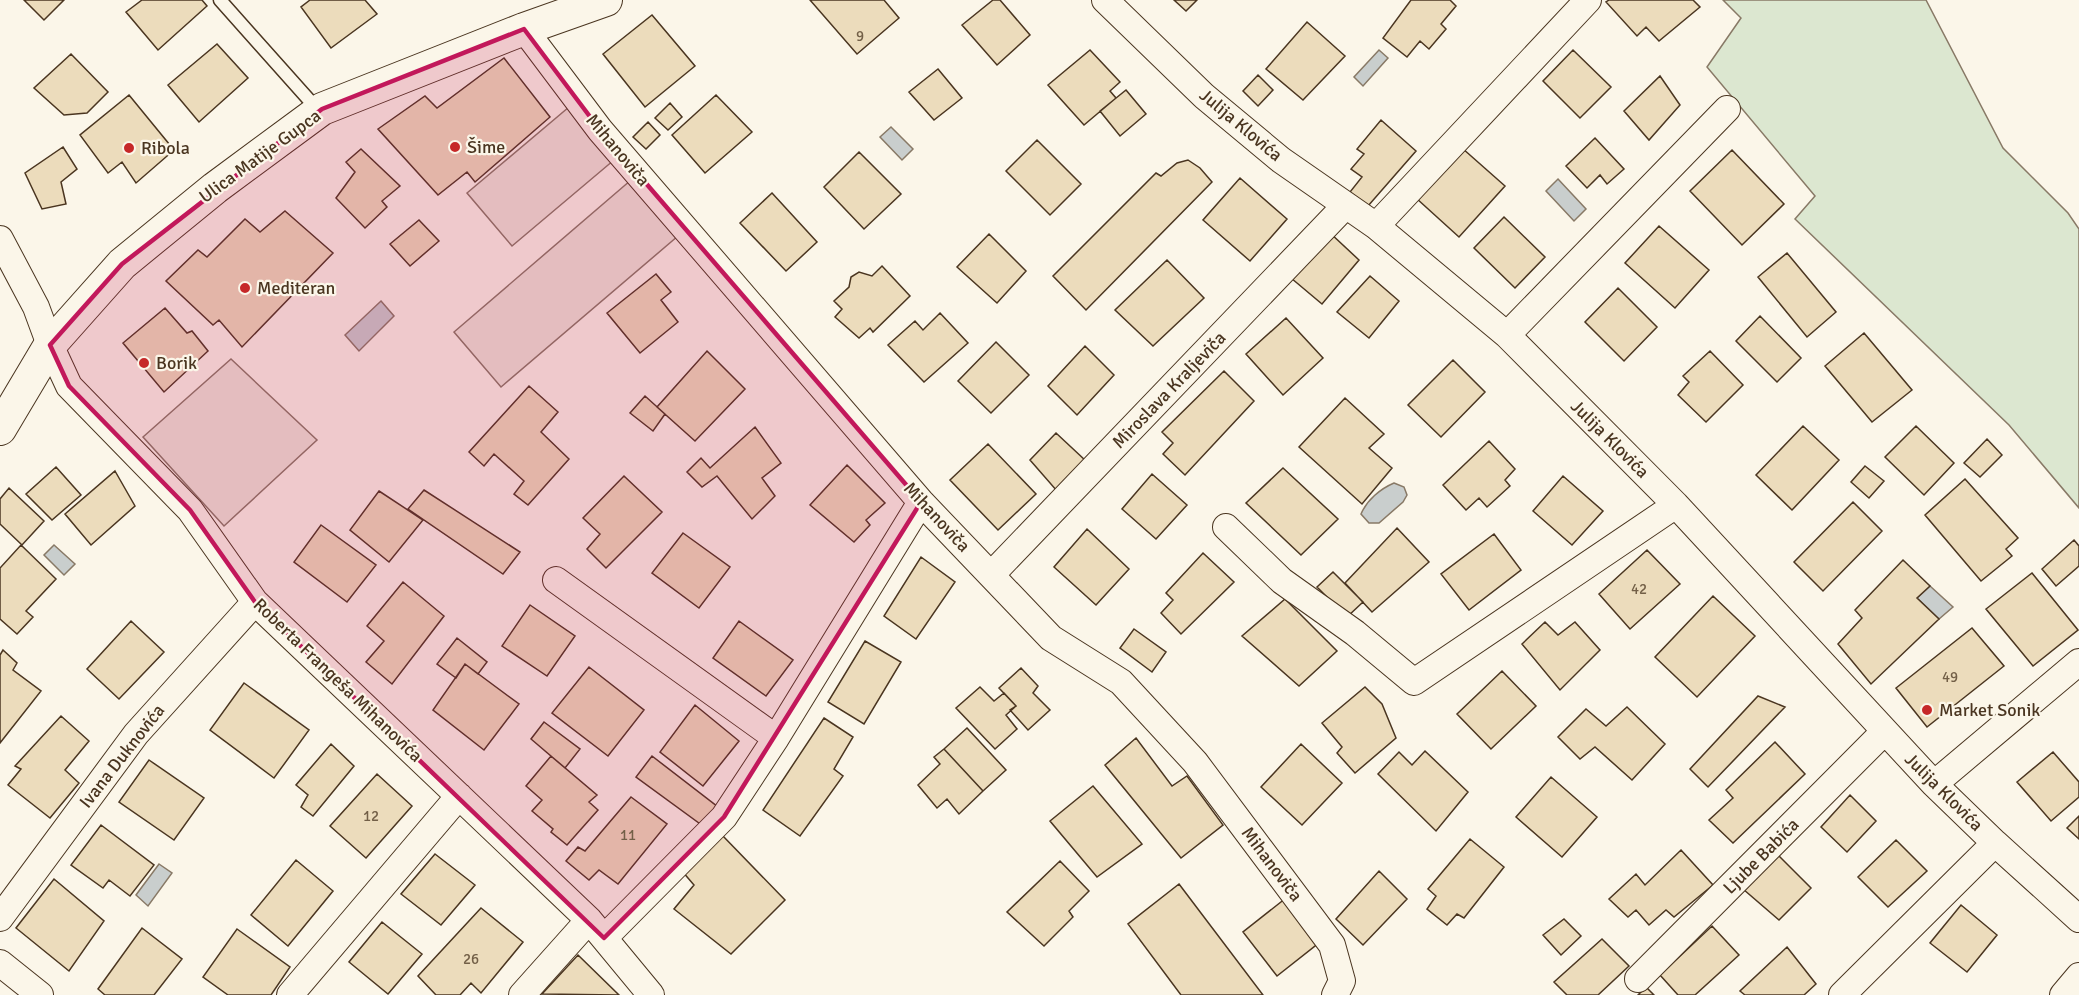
<svg xmlns="http://www.w3.org/2000/svg" width="2079" height="995" font-family="Signika,sans-serif">
  <style>
    .green { fill: #dce7d0; stroke: #887966; stroke-width: 1.5 }
    .parking { fill: #ede7d9; stroke: #887966; stroke-width: 1.5 }
    .water { fill: #c9cecd; stroke: #887966; stroke-width: 1.5 }
    .building { fill: #ecdcbc; stroke: #4a3520; stroke-width: 1.5 }
    .lines { fill: none; stroke-linecap: round; stroke-linejoin: round }
    .service-casing { stroke: #4a3520; stroke-width: 15 }
    .minor-casing { stroke: #4a3520; stroke-width: 28 }
    .tertiary-casing { stroke: #4a3520; stroke-width: 34 }
    .service { stroke: #fbf6e9; stroke-width: 12 }
    .minor { stroke: #fbf6e9; stroke-width: 26 }
    .tertiary { stroke: #fbf6e9; stroke-width: 32 }
    .marked { fill: #c2185b; fill-opacity: 0.2; stroke: #c2185b; stroke-width: 4.5; stroke-linejoin: round }
    .poi-dot { fill: #c62828; stroke: #fbf6e9; stroke-width: 2 }
    .labels { text-anchor: middle; stroke-width: 4.5; stroke-linejoin: round; paint-order: stroke }
    .number-label { font-size: 15px; fill: #725f47 }
    .street-label { font-size: 18px; fill: #4a3520; stroke: #fbf6e9 }
    .poi-label { font-size: 18px; fill: #4a3520; stroke: #fbf6e9; text-anchor: start }
  </style>
  <rect width="100%" height="100%" fill="#fbf6e9"/>
  <!-- green -->
  <path class="green" d="M 1723,0 L 1926,0 L 2003,148 L 2068,213 L 2079,229 L 2079,508 L 2009,425 L 1795,219 L 1815,196 L 1707,67 L 1741,18 Z"/>
  <!-- parking -->
  <path class="parking" d="M 569,107 L 614,160 L 512,246 L 467,193 Z
    M 631,180 L 678,236 L 501,387 L 454,332 Z
    M 231,359 L 317,440 L 224,526 L 143,437 Z"/>
  <!-- water -->
  <path class="water" d="M 1379,50 L 1388,58 L 1363,86 L 1354,77 Z
    M 891,127 L 913,149 L 902,160 L 880,137 Z
    M 1558,179 L 1586,209 L 1574,221 L 1546,191 Z
    M 381,301 L 394,316 L 359,351 L 345,335 Z
    M 1394,483 L 1404,487 L 1407,495 L 1403,502 L 1379,523 L 1369,523 L 1361,514 C 1367,500 1380,489 1394,483 Z
    M 54,545 L 75,564 L 64,575 L 44,555 Z
    M 1930,586 L 1953,607 L 1939,619 L 1917,598 Z
    M 159,864 L 172,873 L 148,906 L 136,895 Z"/>
  <!-- building -->
  <path class="building" d="M 24,0 L 64,0 L 44,20 Z
    M 142,0 L 202,0 L 207,6 L 158,50 L 126,12 Z
    M 310,0 L 365,0 L 377,14 L 331,48 L 301,7 Z
    M 810,0 L 884,0 L 899,18 L 857,54 Z
    M 993,0 L 1000,0 L 1030,35 L 997,65 L 962,25 Z
    M 1174,0 L 1197,0 L 1186,11 Z
    M 1411,0 L 1450,0 L 1456,6 L 1441,24 L 1446,29 L 1429,49 L 1420,41 L 1407,57 L 1383,38 Z
    M 1609,0 L 1693,0 L 1700,7 L 1659,41 L 1646,27 L 1637,36 L 1606,2 Z
    M 652,15 L 695,66 L 645,107 L 603,54 Z
    M 1307,22 L 1345,56 L 1303,100 L 1266,69 Z
    M 217,44 L 248,78 L 199,122 L 168,85 Z
    M 1090,50 L 1120,82 L 1110,91 L 1116,98 L 1084,125 L 1048,85 Z
    M 1573,50 L 1611,87 L 1580,118 L 1543,81 Z
    M 71,54 L 108,92 L 87,113 L 64,115 L 34,88 Z
    M 504,58 L 550,117 L 475,182 L 467,172 L 438,195 L 378,129 L 425,96 L 437,108 Z
    M 938,69 L 962,98 L 934,120 L 909,92 Z
    M 1258,75 L 1273,90 L 1258,106 L 1243,91 Z
    M 1660,76 L 1680,105 L 1649,140 L 1624,111 Z
    M 1126,90 L 1146,114 L 1120,136 L 1100,111 Z
    M 129,95 L 174,150 L 136,183 L 122,162 L 108,173 L 80,135 Z
    M 716,95 L 752,132 L 705,173 L 672,135 Z
    M 670,103 L 682,117 L 668,130 L 655,118 Z
    M 1381,120 L 1416,151 L 1368,206 L 1350,192 L 1362,177 L 1351,169 L 1364,154 L 1357,149 Z
    M 648,122 L 660,135 L 646,149 L 633,137 Z
    M 1595,138 L 1624,169 L 1607,184 L 1600,175 L 1587,188 L 1566,166 Z
    M 1037,140 L 1081,184 L 1050,215 L 1006,171 Z
    M 63,147 L 77,169 L 61,182 L 66,204 L 42,209 L 25,173 Z
    M 1462,148 L 1505,186 L 1459,237 L 1416,198 Z
    M 361,149 L 400,186 L 382,201 L 387,207 L 365,228 L 336,198 L 355,172 L 346,162 Z
    M 1732,150 L 1784,204 L 1742,245 L 1690,191 Z
    M 859,152 L 901,194 L 864,229 L 824,187 Z
    M 1188,160 L 1200,168 L 1212,182 L 1086,310 L 1053,276 L 1156,173 L 1161,176 L 1177,163 Z
    M 1240,178 L 1287,219 L 1250,261 L 1203,220 Z
    M 772,193 L 817,242 L 786,271 L 740,223 Z
    M 285,211 L 333,253 L 242,347 L 219,320 L 213,325 L 166,281 L 198,250 L 207,257 L 245,219 L 260,232 Z
    M 1504,217 L 1545,257 L 1515,288 L 1474,248 Z
    M 419,220 L 439,241 L 410,266 L 390,244 Z
    M 1659,226 L 1709,270 L 1675,308 L 1625,263 Z
    M 1329,232 L 1359,260 L 1322,304 L 1291,278 Z
    M 989,234 L 1026,271 L 997,303 L 957,267 Z
    M 1787,253 L 1836,312 L 1807,337 L 1758,277 Z
    M 1167,260 L 1204,298 L 1153,346 L 1115,310 Z
    M 882,266 L 910,296 L 873,332 L 870,328 L 859,338 L 835,317 L 842,309 L 834,301 L 849,287 L 851,277 L 859,272 L 872,276 Z
    M 656,274 L 671,292 L 661,300 L 678,322 L 640,353 L 607,313 Z
    M 1370,276 L 1399,301 L 1369,338 L 1337,312 Z
    M 1618,288 L 1657,327 L 1624,361 L 1585,322 Z
    M 165,308 L 187,333 L 192,331 L 208,351 L 164,392 L 123,343 Z
    M 940,313 L 968,343 L 924,382 L 888,345 L 915,321 L 923,330 Z
    M 1760,316 L 1801,358 L 1777,382 L 1736,341 Z
    M 1286,318 L 1323,358 L 1283,395 L 1246,354 Z
    M 1864,333 L 1912,390 L 1872,422 L 1825,366 Z
    M 996,342 L 1029,375 L 991,413 L 958,381 Z
    M 1085,346 L 1114,375 L 1077,415 L 1048,386 Z
    M 707,351 L 745,389 L 695,441 L 657,407 Z
    M 1710,351 L 1743,385 L 1706,422 L 1678,395 L 1689,382 L 1683,376 Z
    M 1453,360 L 1485,392 L 1441,437 L 1408,405 Z
    M 1224,371 L 1254,401 L 1185,475 L 1163,454 L 1173,443 L 1162,432 Z
    M 529,386 L 558,412 L 541,432 L 569,459 L 528,505 L 514,494 L 524,481 L 494,454 L 484,466 L 469,452 Z
    M 645,396 L 665,414 L 653,431 L 630,413 Z
    M 1345,398 L 1384,434 L 1369,448 L 1392,468 L 1362,504 L 1299,447 Z
    M 1803,426 L 1839,460 L 1792,510 L 1756,475 Z
    M 1916,426 L 1954,463 L 1924,495 L 1885,457 Z
    M 755,427 L 781,463 L 762,478 L 775,496 L 752,519 L 717,476 L 702,487 L 687,472 L 701,458 L 710,468 Z
    M 1056,433 L 1086,461 L 1057,491 L 1030,460 Z
    M 1987,439 L 2002,455 L 1980,477 L 1964,463 Z
    M 1489,441 L 1515,469 L 1505,480 L 1510,486 L 1487,507 L 1479,498 L 1466,510 L 1443,485 Z
    M 988,444 L 1036,494 L 998,530 L 950,480 Z
    M 847,465 L 885,503 L 866,520 L 870,525 L 854,542 L 810,505 Z
    M 1865,466 L 1884,481 L 1869,498 L 1851,482 Z
    M 56,467 L 81,495 L 52,520 L 26,494 Z
    M 1283,468 L 1338,519 L 1301,555 L 1246,503 Z
    M 115,471 L 135,506 L 91,545 L 65,514 Z
    M 1152,474 L 1187,505 L 1156,539 L 1122,509 Z
    M 624,476 L 662,512 L 606,568 L 587,549 L 600,534 L 583,518 Z
    M 1563,476 L 1603,511 L 1572,545 L 1533,511 Z
    M 1965,479 L 2018,538 L 2006,549 L 2012,556 L 1981,581 L 1925,515 Z
    M 9,488 L 44,521 L 22,545 L 0,524 L 0,499 Z
    M 424,490 L 520,552 L 503,574 L 408,509 Z
    M 379,491 L 423,520 L 389,562 L 350,530 Z
    M 1853,502 L 1882,531 L 1823,591 L 1794,562 Z
    M 321,525 L 376,565 L 347,602 L 294,562 Z
    M 1397,528 L 1429,562 L 1372,612 L 1345,583 Z
    M 1087,529 L 1129,569 L 1096,605 L 1054,567 Z
    M 683,533 L 730,567 L 699,608 L 652,573 Z
    M 1494,534 L 1521,570 L 1469,610 L 1441,574 Z
    M 2074,540 L 2079,546 L 2079,566 L 2056,586 L 2042,569 Z
    M 21,545 L 56,579 L 26,611 L 33,617 L 17,634 L 0,619 L 0,568 Z
    M 1647,550 L 1680,584 L 1630,629 L 1599,594 Z
    M 1203,553 L 1234,582 L 1181,634 L 1161,613 L 1173,600 L 1166,593 Z
    M 921,557 L 955,582 L 916,639 L 884,616 Z
    M 1903,560 L 1930,586 L 1917,598 L 1939,619 L 1871,684 L 1838,644 L 1862,618 L 1855,610 Z
    M 1333,572 L 1363,602 L 1347,617 L 1317,587 Z
    M 2032,573 L 2078,630 L 2033,666 L 1986,609 Z
    M 403,582 L 444,616 L 392,684 L 366,662 L 384,641 L 367,626 Z
    M 1713,596 L 1755,636 L 1697,697 L 1655,657 Z
    M 1285,599 L 1337,651 L 1299,686 L 1242,636 Z
    M 530,605 L 575,636 L 547,676 L 502,646 Z
    M 131,621 L 164,652 L 119,699 L 87,669 Z
    M 739,621 L 793,660 L 766,696 L 713,658 Z
    M 1545,622 L 1558,635 L 1575,622 L 1600,650 L 1560,690 L 1522,644 Z
    M 1972,628 L 2004,666 L 1927,727 L 1896,688 Z
    M 1134,629 L 1166,652 L 1152,672 L 1120,648 Z
    M 457,638 L 487,662 L 478,674 L 465,664 L 456,678 L 437,664 Z
    M 865,641 L 901,662 L 864,724 L 828,702 Z
    M 3,650 L 17,663 L 13,670 L 41,691 L 0,743 L 0,655 Z
    M 465,664 L 519,704 L 484,750 L 433,710 Z
    M 589,667 L 644,710 L 608,756 L 552,713 Z
    M 1021,668 L 1038,686 L 1033,693 L 1050,710 L 1028,730 L 1010,710 L 1016,706 L 999,688 Z
    M 1502,671 L 1536,706 L 1491,749 L 1457,714 Z
    M 244,683 L 309,730 L 274,778 L 210,730 Z
    M 980,687 L 994,701 L 1004,693 L 1016,706 L 1006,715 L 1017,729 L 995,749 L 956,708 Z
    M 1365,687 L 1382,704 L 1396,738 L 1355,773 L 1337,753 L 1342,747 L 1322,723 Z
    M 1758,696 L 1785,707 L 1708,787 L 1690,769 Z
    M 695,705 L 739,741 L 703,786 L 660,752 Z
    M 1627,707 L 1665,744 L 1632,780 L 1595,747 L 1580,759 L 1558,737 L 1586,709 L 1606,726 Z
    M 61,716 L 89,741 L 65,770 L 79,783 L 50,818 L 8,785 L 21,769 L 15,766 Z
    M 824,718 L 853,737 L 834,769 L 843,776 L 800,836 L 763,810 Z
    M 544,722 L 580,749 L 565,768 L 531,739 Z
    M 967,728 L 1006,770 L 983,791 L 944,749 Z
    M 1136,738 L 1172,786 L 1187,776 L 1223,825 L 1181,858 L 1105,765 Z
    M 1775,742 L 1805,774 L 1733,843 L 1709,820 L 1733,798 L 1726,790 Z
    M 331,744 L 354,766 L 313,816 L 301,807 L 308,795 L 296,785 Z
    M 1301,744 L 1342,783 L 1302,825 L 1261,787 Z
    M 944,749 L 983,791 L 959,814 L 947,799 L 937,808 L 918,785 L 940,764 L 934,757 Z
    M 1425,751 L 1468,792 L 1436,831 L 1378,774 L 1399,752 L 1412,765 Z
    M 2053,752 L 2079,782 L 2079,797 L 2051,821 L 2017,782 Z
    M 551,756 L 597,795 L 589,802 L 598,810 L 567,845 L 551,832 L 553,829 L 532,811 L 542,800 L 526,786 Z
    M 652,756 L 718,807 L 703,826 L 636,777 Z
    M 149,760 L 204,798 L 174,840 L 119,802 Z
    M 377,774 L 412,806 L 366,858 L 330,826 Z
    M 1551,777 L 1597,817 L 1562,857 L 1516,817 Z
    M 1093,786 L 1142,844 L 1097,877 L 1050,821 Z
    M 1850,795 L 1876,821 L 1847,852 L 1821,827 Z
    M 631,797 L 667,824 L 618,884 L 599,870 L 589,880 L 566,861 L 578,847 L 585,851 Z
    M 2079,816 L 2079,839 L 2067,828 Z
    M 101,825 L 154,865 L 130,896 L 109,880 L 103,888 L 71,865 Z
    M 722,835 L 785,900 L 731,954 L 674,909 L 694,885 L 682,871 Z
    M 1470,839 L 1504,867 L 1464,918 L 1457,914 L 1447,925 L 1427,909 L 1436,896 L 1428,889 Z
    M 1896,840 L 1927,871 L 1888,907 L 1858,877 Z
    M 1681,850 L 1713,885 L 1674,917 L 1666,910 L 1649,925 L 1636,910 L 1628,917 L 1609,899 L 1636,874 L 1645,885 Z
    M 435,854 L 475,885 L 441,925 L 401,894 Z
    M 1777,854 L 1811,888 L 1779,920 L 1743,889 Z
    M 296,860 L 333,891 L 288,946 L 251,915 Z
    M 1060,861 L 1089,891 L 1069,911 L 1073,917 L 1044,946 L 1007,912 Z
    M 1379,871 L 1407,899 L 1363,945 L 1336,919 Z
    M 54,879 L 104,921 L 69,971 L 16,928 Z
    M 1179,884 L 1263,995 L 1181,995 L 1128,924 Z
    M 1286,898 L 1320,942 L 1277,976 L 1243,932 Z
    M 1961,905 L 1997,935 L 1967,972 L 1930,943 Z
    M 481,908 L 523,942 L 481,993 L 471,983 L 460,995 L 436,995 L 418,976 Z
    M 1564,919 L 1581,936 L 1561,955 L 1543,935 Z
    M 382,922 L 422,954 L 388,994 L 349,962 Z
    M 1712,926 L 1739,955 L 1695,995 L 1678,995 L 1660,975 Z
    M 142,928 L 182,959 L 154,995 L 105,995 L 98,989 Z
    M 237,929 L 290,967 L 271,995 L 228,995 L 203,977 Z
    M 1602,939 L 1629,966 L 1598,995 L 1567,995 L 1554,982 Z
    M 1787,947 L 1816,984 L 1804,995 L 1745,995 L 1740,991 Z
    M 578,955 L 619,995 L 542,994 Z
    M 1646,987 L 1654,995 L 1638,995 Z"/>
  <g class="lines">
    <defs>
      <path id="service" d="M 220,0 L 310,101 L 321,109"/>
      <path id="minor" d="M 1105,0 L 1204,96 L 1281,160 L 1376,226 L 1507,335 L 1676,505 L 1934,784 L 1995,843 L 2079,919
        M 524,29 L 600,130 L 921,502 L 1051,638 L 1121,682 L 1195,762 L 1332,945 L 1342,981 L 1335,995
        M 1376,226 L 1588,0
        M 0,239 L 36,307 L 50,345 L 69,386 L 190,510 L 255,602 L 589,920 L 651,995
        M 1507,335 L 1727,109
        M 1226,527 L 1282,581 L 1355,633 L 1414,682 L 1676,505
        M 992,574 L 1345,206
        M 556,580 L 776,738
        M 1934,784 L 2079,662
        M 0,918 L 136,734 L 255,602
        M 604,938 L 724,817 L 776,738 L 921,502
        M 0,963 L 40,995
        M 1638,979 L 1884,732
        M 290,995 L 459,796
        M 522,995 L 589,920
        M 1842,995 L 1995,843
        M 2063,995 L 2079,976"/>
      <path id="tertiary" d="M 0,429 L 50,345 L 122,264 L 215,188 L 322,109 L 524,29 L 606,0"/>
    </defs>
    <!-- service casing -->
    <use href="#service" class="service-casing"/>
    <!-- minor casing -->
    <use href="#minor" class="minor-casing"/>
    <!-- tertiary casing -->
    <use href="#tertiary" class="tertiary-casing"/>
    <!-- service -->
    <use href="#service" class="service"/>
    <!-- minor -->
    <use href="#minor" class="minor"/>
    <!-- tertiary -->
    <use href="#tertiary" class="tertiary"/>
  </g>
  <!-- marked area -->
  <path class="marked" d="M 524,29 L 600,130 L 921,502 L 724,817 L 604,938 L 255,602 L 190,510 L 69,386 L 50,345 L 122,264 L 322,109 Z"/>
  <!-- markers -->
  <g class="poi-dot">
    <circle cx="455" cy="147" r="6"/>
    <circle cx="129" cy="148" r="6"/>
    <circle cx="245" cy="288" r="6"/>
    <circle cx="144" cy="363" r="6"/>
    <circle cx="1927" cy="710" r="6"/>
  </g>
  <g class="labels">
    <!-- number labels -->
    <g class="number-label">
      <text x="860" y="41">9</text>
      <text x="1639" y="594">42</text>
      <text x="1950" y="682">49</text>
      <text x="371" y="821">12</text>
      <text x="628" y="840">11</text>
      <text x="471" y="964">26</text>
    </g>
    <!-- street labels -->
    <g class="street-label">
      <text transform="translate(1241 125) rotate(40)" y="6">Julija Klovića</text>
      <text transform="translate(618 150) rotate(50)" y="6">Mihanoviča</text>
      <text transform="translate(260 156) rotate(-36)" y="6">Ulica Matije Gupca</text>
      <text transform="translate(1169 390) rotate(-46)" y="6">Miroslava Kraljeviča</text>
      <text transform="translate(1610 439) rotate(45)" y="6">Julija Klovića</text>
      <text transform="translate(937 517) rotate(47)" y="6">Mihanoviča</text>
      <text transform="translate(338 680) rotate(44)" y="6">Roberta Frangeša Mihanovića</text>
      <text transform="translate(122 756) rotate(-52)" y="6">Ivana Duknovića</text>
      <text transform="translate(1944 792) rotate(45)" y="6">Julija Klovića</text>
      <text transform="translate(1761 856) rotate(-45)" y="6">Ljube Babića</text>
      <text transform="translate(1272 864) rotate(53)" y="6">Mihanoviča</text>
    </g>
    <!-- poi labels -->
    <g class="poi-label">
      <text x="467" y="153">Šime</text>
      <text x="141" y="154">Ribola</text>
      <text x="257" y="294">Mediteran</text>
      <text x="156" y="369">Borik</text>
      <text x="1939" y="716">Market Sonik</text>
    </g>
  </g>
</svg>
